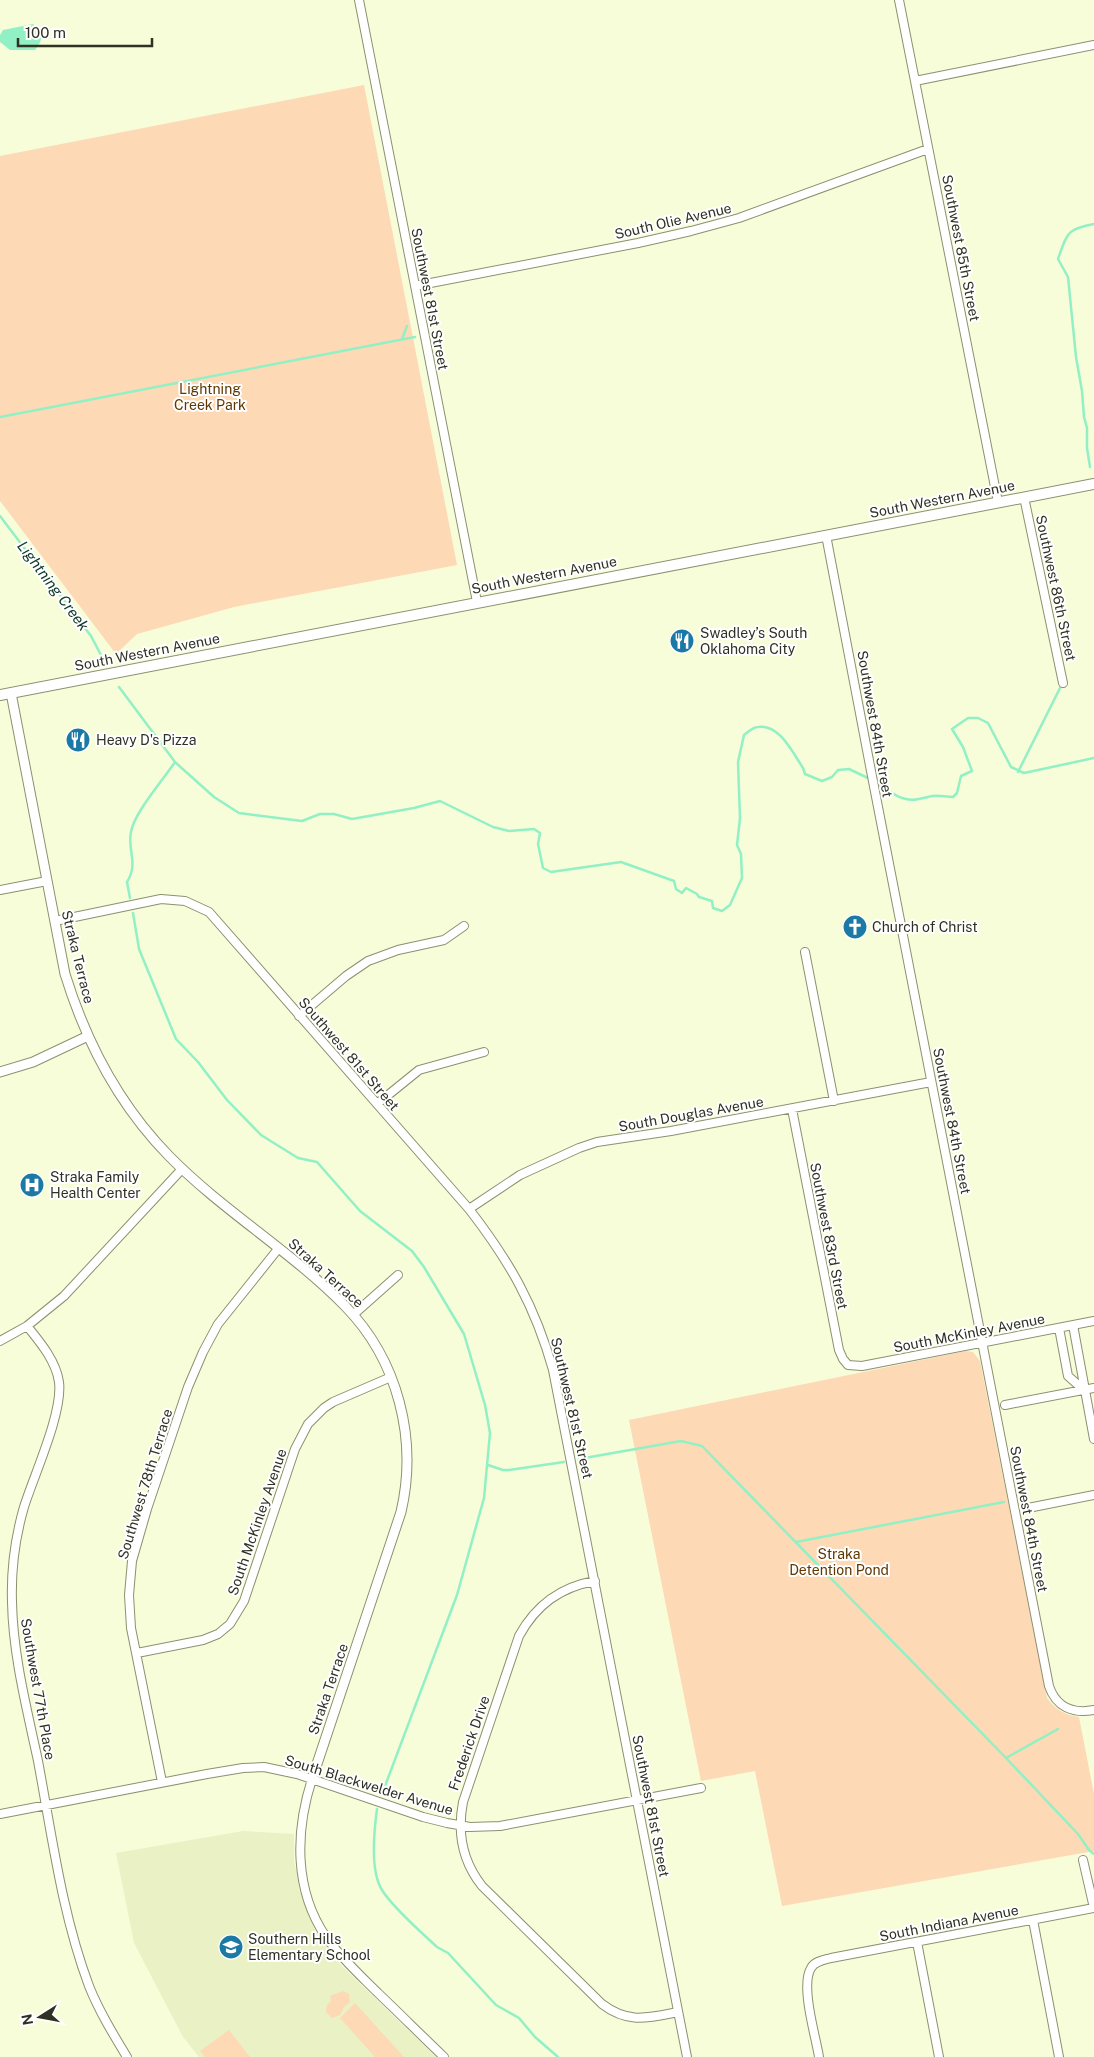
<svg xmlns="http://www.w3.org/2000/svg" width="1094" height="2057" font-family="'Public Sans',sans-serif">
  <style>
    .built { fill: #eaf1c5 }
    .green { fill: #fdd9b5 }
    .water { fill: #92f0c5 }
    .lines { fill: none; stroke-linecap: round; stroke-linejoin: round }
    .stream { stroke: #92f0c5; stroke-width: 2.5 }
    .minor-casing { stroke: #8b9170; stroke-width: 10 }
    .tertiary-casing { stroke: #8b9170; stroke-width: 11 }
    .secondary-casing { stroke: #8b9170; stroke-width: 12 }
    .minor { stroke: #fff; stroke-width: 8 }
    .tertiary { stroke: #fff; stroke-width: 9 }
    .secondary { stroke: #fff; stroke-width: 10 }
    .labels { text-anchor: middle; stroke-width: 4; stroke-linejoin: round; paint-order: stroke }
    .street-label { font-size: 14px; fill: #2f3123; stroke: #fff }
    .park-label { font-size: 14px; fill: #5f3700; stroke: #fff }
    .poi-label { font-size: 14px; fill: #2f3123; stroke: #fff; text-anchor: start }
    .water-label { font-size: 15px; font-style: italic; fill: #0d3727; stroke: #fff }
  </style>
  <rect width="100%" height="100%" fill="#f7fdd9"/>
  <!-- built -->
  <path class="built" d="M 243,1831 L 294,1834 L 294,1860 L 300,1892 L 315,1930 L 329,1951 L 343,1967 L 436,2057 L 199,2057 L 183,2037 L 134,1943 L 116,1853 Z"/>
  <!-- green -->
  <path class="green" d="M 364,85 L 457,565 L 234,607 L 137,634 L 116,654 L 0,501 L 0,156 Z
    M 966,1351 L 973,1352 L 980,1361 L 1047,1698 C 1056,1710 1065,1715 1079,1717 L 1094,1794 L 1094,1851 L 782,1906 L 755,1771 L 701,1781 L 629,1420 Z
    M 343,1991 L 349,1994 L 350,2002 L 344,2007 L 340,2015 L 332,2018 L 326,2012 L 327,2005 L 331,2001 L 330,1996 Z
    M 355,2003 L 404,2057 L 375,2057 L 340,2018 Z
    M 229,2030 L 250,2057 L 205,2057 L 200,2051 Z"/>
  <!-- water -->
  <path class="water" d="M 33,24 C 43,31 44,40 35,50 L 10,50 L 0,42 L 0,35 L 3,30 Z"/>
  <g class="lines">
    <!-- stream -->
    <path class="stream" d="M 429,334 L 431,334
      M 402,339 L 407,326
      M 0,417 L 415,337
      M 1090,467 L 1087,448 L 1087,428 L 1084,417 L 1082,391 L 1076,357 L 1068,277 L 1058,259 C 1067,234 1066,229 1094,224
      M 0,516 L 91,636 L 103,659
      M 119,687 L 175,762 L 214,797 L 239,813 L 302,821 L 320,814 L 334,814 L 352,819 L 414,808 L 440,801 L 493,827 L 509,831 L 534,829 L 540,833 L 538,844 L 543,868 L 551,872 L 621,862 L 674,881 L 676,889 L 682,893 L 686,888 L 697,894 L 699,897 L 712,901 L 713,908 L 722,911 L 730,905 L 742,878 L 741,854 L 737,845 L 740,818 L 738,762 L 744,735 C 748,732 753,727 758,727 C 779,723 793,753 803,768 L 805,774 L 822,781 L 832,777 L 838,770 L 849,769 L 870,779
      M 1018,772 L 1062,684
      M 875,782 C 885,786 892,795 902,798 C 913,802 922,798 933,796 C 939,795 946,797 953,797 L 957,793 L 961,776 L 972,771 L 963,747 L 952,729 L 968,718 L 978,718 L 988,723 L 1011,767 L 1024,773 L 1094,758
      M 130,898 L 127,882 C 139,863 127,850 131,832 C 134,813 163,780 175,762
      M 133,913 L 139,949 L 176,1039 L 198,1062 L 227,1100 L 261,1135 L 298,1158 L 317,1162 L 360,1211 L 412,1251 L 424,1267 L 464,1334 L 485,1405 L 490,1433 L 484,1498 L 457,1595 L 382,1794
      M 579,1459 L 681,1441 L 702,1446 L 1006,1758 L 1078,1834 L 1089,1850 L 1094,1854
      M 488,1465 L 503,1470 L 509,1470 L 564,1462
      M 796,1542 L 1004,1502
      M 1006,1758 L 1058,1729
      M 377,1809 C 374,1831 370,1871 382,1890 C 393,1908 421,1932 437,1947 L 448,1953 L 496,2005 L 519,2018 L 535,2037 L 558,2057"/>
    <defs>
      <path id="minor" d="M 359,0 L 477,602
        M 899,0 L 998,502
        M 915,81 L 1094,45
        M 415,286 L 638,243 L 691,231 L 739,218 L 928,149
        M 1024,497 L 1063,683
        M 826,535 L 871,771 L 1049,1686 C 1056,1707 1073,1714 1094,1710
        M 0,890 L 47,881
        M 55,921 L 161,899 L 185,901 L 209,912 L 469,1209 C 510,1262 535,1306 553,1370 L 687,2057
        M 805,952 L 834,1101
        M 299,1016 L 346,976 L 368,961 L 398,950 L 444,940 L 464,926
        M 377,1104 L 419,1070 L 484,1052
        M 792,1109 L 839,1350 L 843,1359 L 848,1365 L 862,1366 L 1094,1321
        M 469,1209 L 520,1175 L 579,1148 L 597,1142 L 671,1131 L 931,1082
        M 353,1315 L 398,1275
        M 1073,1325 L 1094,1439
        M 27,1326 C 40,1342 56,1361 59,1382 C 63,1413 34,1475 24,1507 C 15,1538 11,1571 12,1602 C 13,1656 27,1709 38,1761 C 52,1836 62,1914 89,1986 C 99,2011 113,2034 127,2057
        M 1059,1328 L 1068,1376 L 1084,1390
        M 0,1341 L 27,1326 L 64,1296 L 182,1169
        M 1005,1405 L 1094,1388
        M 1028,1508 L 1094,1495
        M 595,1581 C 560,1587 536,1605 519,1636 L 463,1802 C 457,1833 463,1862 482,1886 L 602,2004 C 628,2024 648,2018 678,2012
        M 137,1653 L 203,1640 L 218,1634 L 230,1624 L 244,1601 L 295,1449 L 308,1424 L 324,1408 L 333,1402 L 391,1377
        M 312,1779 C 295,1832 294,1890 326,1937 C 341,1958 360,1975 378,1993 C 400,2014 422,2036 444,2057
        M 162,1782 L 131,1628 L 129,1595 L 132,1561 L 147,1509 L 188,1387 L 203,1352 L 218,1324 L 278,1249
        M 0,1814 L 207,1774 L 243,1768 L 264,1767 L 297,1774 L 423,1817 L 447,1823 L 470,1827 L 500,1826 L 701,1788
        M 1083,1860 L 1094,1908
        M 1033,1920 L 1059,2057
        M 917,1942 L 939,2057
        M 819,2057 C 816,2037 800,1986 811,1968 C 815,1961 824,1960 831,1958 L 1094,1908"/>
      <path id="tertiary" d="M 11,693 L 65,974 C 86,1042 118,1104 169,1156 C 223,1211 291,1251 345,1306 C 398,1360 418,1439 401,1512 L 312,1779
        M 0,1072 L 33,1062 L 88,1036"/>
      <path id="secondary" d="M 0,695 L 1094,484"/>
    </defs>
    <!-- minor casing -->
    <use href="#minor" class="minor-casing"/>
    <!-- tertiary casing -->
    <use href="#tertiary" class="tertiary-casing"/>
    <!-- secondary casing -->
    <use href="#secondary" class="secondary-casing"/>
    <!-- minor -->
    <use href="#minor" class="minor"/>
    <!-- tertiary -->
    <use href="#tertiary" class="tertiary"/>
    <!-- secondary -->
    <use href="#secondary" class="secondary"/>
  </g>
  <!-- icons -->
  <defs>
    <symbol id="restaurant-disc" viewBox="-11 -11 22 22"><circle r="9.5" fill="#1c79a6" stroke="#fff"/><path d="M-5-6h1v4h1v-4h1v4h1v-4h1v5L-1.5 .5V6h-2V.5L-5-1ZM5-6V6H3V1.5H1.5Q1.5-4 5-6Z" fill="#fff"/></symbol>
    <symbol id="church-disc" viewBox="-11 -11 22 22"><circle r="9.5" fill="#1c79a6" stroke="#fff"/><path d="M-1.2-6h2.4v3.5h3.3v2.4h-3.3V6h-2.4V-.1h-3.3v-2.4h3.3Z" fill="#fff"/></symbol>
    <symbol id="hospital-disc" viewBox="-11 -11 22 22"><circle r="9.5" fill="#1c79a6" stroke="#fff"/><path d="M-5-5h3v3.5h4V-5h3V5h-3V1.5h-4V5h-3Z" fill="#fff"/></symbol>
    <symbol id="school-disc" viewBox="-11 -11 22 22"><circle r="9.5" fill="#1c79a6" stroke="#fff"/><path d="M0-5L7-2L0 1L-7-2ZM-4 1L0 2.5L4 1V4Q0 6-4 4Z" fill="#fff"/></symbol>
  </defs>
  <g fill-rule="evenodd">
    <use href="#restaurant-disc" x="668" y="627" width="28" height="28"/>
    <use href="#restaurant-disc" x="64" y="726" width="28" height="28"/>
    <use href="#church-disc" x="841" y="913" width="28" height="28"/>
    <use href="#hospital-disc" x="18" y="1171" width="28" height="28"/>
    <use href="#school-disc" x="217" y="1933" width="28" height="28"/>
  </g>
  <g class="labels">
    <!-- street labels -->
    <g class="street-label">
      <text transform="translate(673 221) rotate(-13)" y="5">South Olie Avenue</text>
      <text transform="translate(961 248) rotate(79)" y="5">Southwest 85th Street</text>
      <text transform="translate(430 299) rotate(79)" y="5">Southwest 81st Street</text>
      <text transform="translate(942 499) rotate(-11)" y="5">South Western Avenue</text>
      <text transform="translate(544 575) rotate(-11)" y="5">South Western Avenue</text>
      <text transform="translate(1056 588) rotate(78)" y="5">Southwest 86th Street</text>
      <text transform="translate(147 652) rotate(-11)" y="5">South Western Avenue</text>
      <text transform="translate(875 724) rotate(80)" y="5">Southwest 84th Street</text>
      <text transform="translate(78 957) rotate(76)" y="5">Straka Terrace</text>
      <text transform="translate(349 1054) rotate(49)" y="5">Southwest 81st Street</text>
      <text transform="translate(691 1114) rotate(-10)" y="5">South Douglas Avenue</text>
      <text transform="translate(952 1121) rotate(79)" y="5">Southwest 84th Street</text>
      <text transform="translate(829 1236) rotate(79)" y="5">Southwest 83rd Street</text>
      <text transform="translate(326 1273) rotate(42)" y="5">Straka Terrace</text>
      <text transform="translate(969 1333) rotate(-11)" y="5">South McKinley Avenue</text>
      <text transform="translate(572 1408) rotate(77)" y="5">Southwest 81st Street</text>
      <text transform="translate(145 1484) rotate(-73)" y="5">Southwest 78th Terrace</text>
      <text transform="translate(1029 1519) rotate(79)" y="5">Southwest 84th Street</text>
      <text transform="translate(257 1522) rotate(-71)" y="5">South McKinley Avenue</text>
      <text transform="translate(38 1689) rotate(80)" y="5">Southwest 77th Place</text>
      <text transform="translate(328 1689) rotate(-71)" y="5">Straka Terrace</text>
      <text transform="translate(469 1743) rotate(-71)" y="5">Frederick Drive</text>
      <text transform="translate(369 1785) rotate(17)" y="5">South Blackwelder Avenue</text>
      <text transform="translate(651 1806) rotate(79)" y="5">Southwest 81st Street</text>
      <text transform="translate(949 1923) rotate(-11)" y="5">South Indiana Avenue</text>
    </g>
    <!-- park labels -->
    <g class="park-label">
      <text x="210" y="394">Lightning<tspan x="210" dy="16">Creek Park</tspan></text>
      <text x="839" y="1559">Straka<tspan x="839" dy="16">Detention Pond</tspan></text>
    </g>
    <!-- poi labels -->
    <g class="poi-label">
      <text x="700" y="638">Swadley’s South<tspan x="700" dy="16">Oklahoma City</tspan></text>
      <text x="96" y="745">Heavy D's Pizza</text>
      <text x="872" y="932">Church of Christ</text>
      <text x="50" y="1182">Straka Family<tspan x="50" dy="16">Health Center</tspan></text>
      <text x="248" y="1944">Southern Hills<tspan x="248" dy="16">Elementary School</tspan></text>
    </g>
    <!-- water labels -->
    <g class="water-label">
      <text transform="translate(53 586) rotate(53)" y="5">Lightning Creek</text>
    </g>
  </g>
  <!-- north arrow -->
  <g transform="translate(40 2017) rotate(259)" stroke="#ffffff" stroke-width="4" paint-order="stroke">
  <path d="M0-4L9 19L0 12L-9 19Z" fill="#2f3123"/>
  <text y="-8" font-size="14" font-weight="bold" text-anchor="middle" fill="#2f3123">N</text>
  </g>
  <!-- scale -->
  <path d="M18 38v8h134v-8" fill="none" stroke="#2f3123" stroke-width="2.5"/>
  <text x="25" y="38" font-size="15" fill="#2f3123" stroke="#ffffff" stroke-width="4" paint-order="stroke">100 m</text>
</svg>
